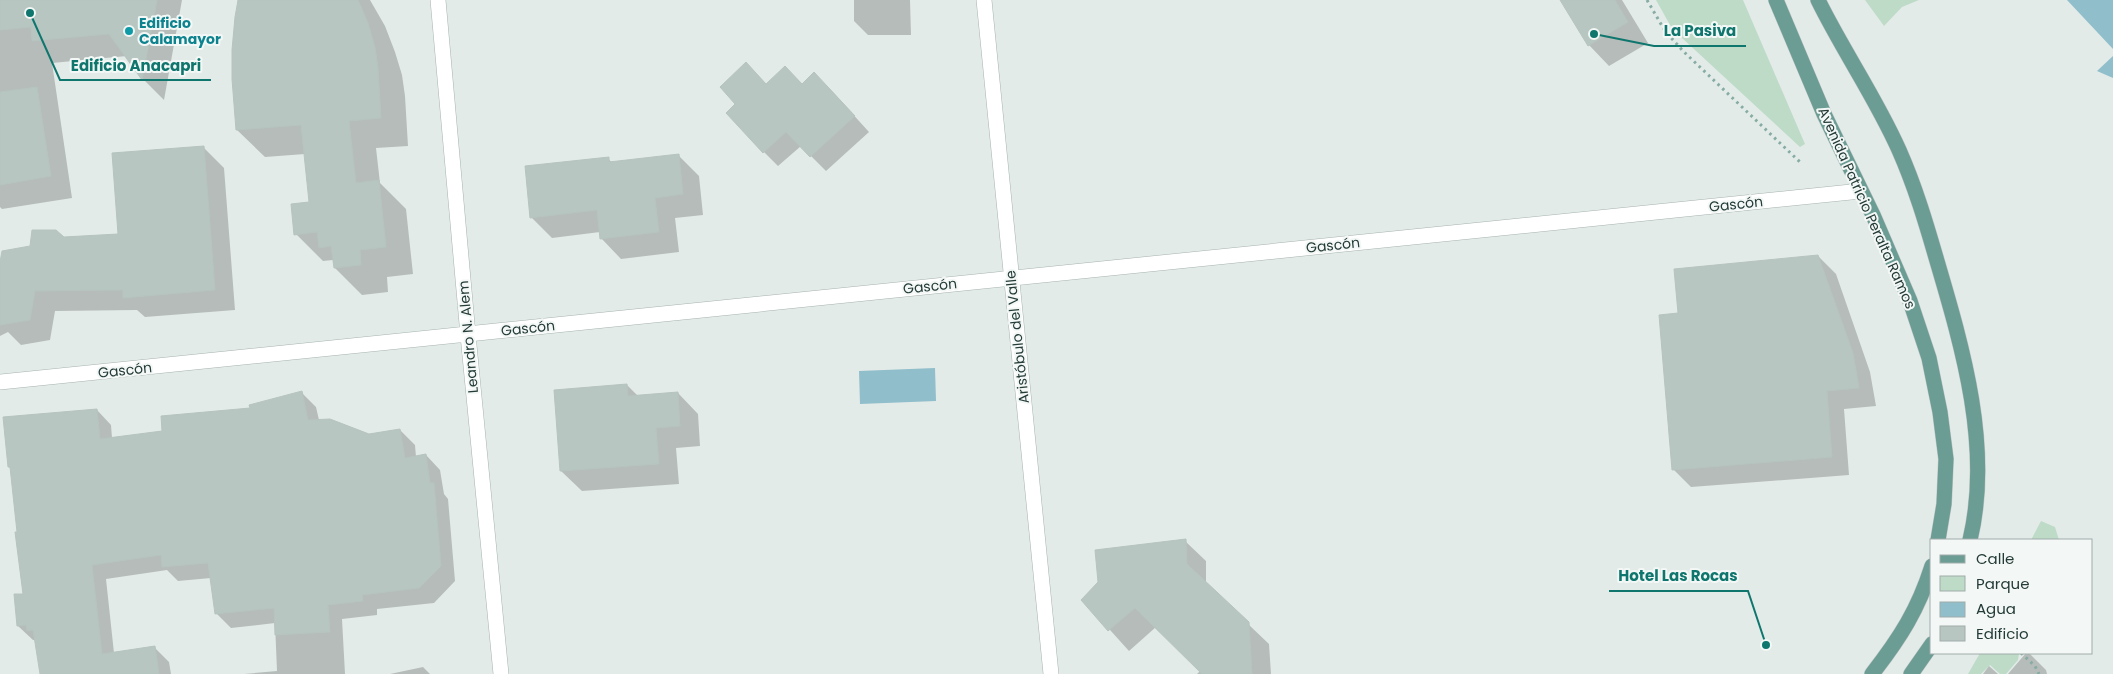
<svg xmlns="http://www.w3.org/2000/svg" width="2113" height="674" font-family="Poppins,sans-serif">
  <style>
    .green { fill: #bedbc8 }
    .water { fill: #90becb }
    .shadow { fill: #0003 }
    .building { fill: #b8c6c1; stroke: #b6c4bf }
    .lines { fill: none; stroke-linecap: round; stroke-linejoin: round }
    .street-casing { stroke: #a6b3af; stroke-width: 16 }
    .primary-casing { stroke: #c2c8c7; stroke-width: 16 }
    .path { stroke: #86aca3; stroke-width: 3; stroke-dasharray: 2.5 4; stroke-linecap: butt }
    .street { stroke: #fff; stroke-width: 15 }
    .primary { stroke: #6b9d94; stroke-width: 15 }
    .culture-dot { fill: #0f9aa8; stroke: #f3f8f6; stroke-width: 2 }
    .labels { text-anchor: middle; stroke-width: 4; stroke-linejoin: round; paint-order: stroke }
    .culture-label { font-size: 14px; font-weight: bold; fill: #0d838f; stroke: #f3f8f6; text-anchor: start }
    .street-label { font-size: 14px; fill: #243b37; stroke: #f3f8f6 }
    .leader { fill: none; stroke: #0f766e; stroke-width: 2 }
    .callout-dot { fill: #0f766e; stroke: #f3f8f6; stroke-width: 2 }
    .callout-label { font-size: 15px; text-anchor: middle; font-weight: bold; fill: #0f766e; stroke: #f3f8f6; stroke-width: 4; stroke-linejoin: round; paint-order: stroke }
  </style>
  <rect width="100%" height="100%" fill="#e3ebe8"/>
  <!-- green -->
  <path class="green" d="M 1656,0 L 1743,0 L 1805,144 L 1800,147 L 1682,38 L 1670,25 Z
    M 1865,0 L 1919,0 L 1902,7 L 1884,26 Z
    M 2041,521 L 2055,527 L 2059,540 L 2031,540 Z
    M 1980,653 L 2019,653 L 2018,660 L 2006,674 L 2000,674 L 1990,665 L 1981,674 L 1968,674 Z"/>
  <!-- water -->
  <path class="water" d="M 2067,0 L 2113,0 L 2113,49 Z
    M 2113,56 L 2113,78 L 2097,71 Z
    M 935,368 L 936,401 L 860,404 L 859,371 Z"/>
  <!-- shadow -->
  <path class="shadow" d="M 0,0 L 182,0 L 164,100 L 143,79 L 127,56 L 52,63 L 72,198 L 2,209 L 0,207 Z
    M 240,0 L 370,0 L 385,26 L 395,52 L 402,75 L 405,96 L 408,146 L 376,148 L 380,183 L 406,209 L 413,274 L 387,277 L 388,292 L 362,295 L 335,268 L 333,260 L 323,261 L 296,234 L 310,204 L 305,154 L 265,157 L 237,130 Z
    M 854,0 L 910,0 L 911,35 L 868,35 L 854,21 Z
    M 1561,0 L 1622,0 L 1648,43 L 1609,66 L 1589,45 Z
    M 767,85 L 802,85 L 829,88 L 869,132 L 826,171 L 801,146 L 778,166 L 764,152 Z
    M 203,147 L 224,168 L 235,310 L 145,317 L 137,310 L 55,311 L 50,340 L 21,345 L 8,332 L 0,336 L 0,268 L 31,247 L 63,238 L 120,235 Z
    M 678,155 L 699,176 L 703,215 L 675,218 L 679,252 L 621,259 L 601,238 L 600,232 L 552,238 L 532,218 L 608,158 L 612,163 Z
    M 1818,256 L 1836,274 L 1870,372 L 1876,406 L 1844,409 L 1849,475 L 1691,487 L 1673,469 L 1679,315 Z
    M 627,385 L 638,396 L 678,393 L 698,414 L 700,446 L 676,448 L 679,484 L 582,491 L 561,471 Z
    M 301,392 L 316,407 L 319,420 L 368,435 L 400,430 L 415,445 L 416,457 L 426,455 L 440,470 L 444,494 L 448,499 L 455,581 L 434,603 L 377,609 L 377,615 L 342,619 L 345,674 L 244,674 L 277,671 L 275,623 L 231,628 L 216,613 L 211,578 L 178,581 L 167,570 L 106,579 L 114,653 L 154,647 L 169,662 L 171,674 L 41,674 L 36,640 L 33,640 L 18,626 L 25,595 L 12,470 L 9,467 L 97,410 L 111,425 L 112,438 L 164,432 L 251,409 Z
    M 1185,541 L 1206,561 L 1206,584 L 1269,644 L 1271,674 L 1197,674 L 1200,671 L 1156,627 L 1129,651 L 1083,600 Z
    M 2026,653 L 2029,653 L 2046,670 L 2047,674 L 2008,674 Z
    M 1989,666 L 1998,674 L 1983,674 Z
    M 423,667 L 430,674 L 390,674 Z"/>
  <!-- building -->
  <path class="building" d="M 0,0 L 157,0 L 142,80 L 109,34 L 32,41 L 31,27 L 0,30 Z
    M 238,0 L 358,0 L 368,23 L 375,47 L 378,68 L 381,118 L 349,121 L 356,183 L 379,180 L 386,247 L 360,250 L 361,265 L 334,268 L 331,246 L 319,248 L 317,232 L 294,235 L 291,204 L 309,202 L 301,125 L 236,130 L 232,79 L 232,50 L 235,17 Z
    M 1560,0 L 1615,0 L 1628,22 L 1588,46 Z
    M 746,62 L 766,84 L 785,66 L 802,84 L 814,72 L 855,116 L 810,157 L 786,132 L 763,153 L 726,113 L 735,104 L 720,87 Z
    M 37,87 L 51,176 L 0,185 L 0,92 Z
    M 204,146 L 215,290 L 123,298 L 123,290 L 35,291 L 30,320 L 0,325 L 0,262 L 2,251 L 30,246 L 32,230 L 56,230 L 64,237 L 118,234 L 112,153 Z
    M 679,154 L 683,194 L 655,198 L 659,232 L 600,239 L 597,210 L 530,218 L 525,166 L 609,157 L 609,162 Z
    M 1818,255 L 1853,353 L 1859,388 L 1827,391 L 1832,457 L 1672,470 L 1659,315 L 1678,313 L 1674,269 Z
    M 627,384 L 628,396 L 678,392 L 680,426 L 656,428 L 659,464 L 560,471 L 554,390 Z
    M 302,391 L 308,420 L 330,419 L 369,434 L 400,429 L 405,458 L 426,454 L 430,483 L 434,483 L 441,566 L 419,588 L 362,595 L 363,601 L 328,605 L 330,632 L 275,635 L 274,608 L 215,614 L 208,563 L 162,567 L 161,555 L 92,565 L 102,654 L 155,646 L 159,674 L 40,674 L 33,630 L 27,631 L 26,625 L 17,626 L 14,594 L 23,594 L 15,532 L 17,532 L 10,467 L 8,467 L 3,417 L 97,409 L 100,439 L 162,431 L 161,416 L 250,408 L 249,405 Z
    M 1186,539 L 1187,564 L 1249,622 L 1252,674 L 1202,674 L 1135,608 L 1108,631 L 1081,600 L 1098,582 L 1095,550 Z"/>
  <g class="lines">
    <defs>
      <path id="street" d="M 438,0 L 468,335 L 501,674
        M 984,0 L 1051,674
        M 0,382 L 1861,191"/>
      <path id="primary" d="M 1776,0 L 1824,114 L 1873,215 L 1910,301 L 1929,358 L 1940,412 L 1946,459 L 1944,504 L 1938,540
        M 1818,0 C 1843,51 1876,98 1899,150 C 1915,186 1926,223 1937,261 C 1963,349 1992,448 1970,540
        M 1872,674 C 1900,638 1918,610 1932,566
        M 1911,674 L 1932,644"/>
    </defs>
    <!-- street casing -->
    <use href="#street" class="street-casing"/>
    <!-- primary casing -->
    <use href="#primary" class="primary-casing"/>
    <!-- path -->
    <path class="path" d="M 1647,0 L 1665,31 L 1683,51 L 1801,163
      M 2021,653 L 2035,666 L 2039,674"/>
    <!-- street -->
    <use href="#street" class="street"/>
    <!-- primary -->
    <use href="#primary" class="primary"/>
  </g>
  <!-- markers -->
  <circle class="culture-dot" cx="129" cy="31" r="5"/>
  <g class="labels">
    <!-- culture labels -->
    <g class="culture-label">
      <text x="139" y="28">Edificio<tspan x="139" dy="16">Calamayor</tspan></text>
    </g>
    <!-- street labels -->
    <g class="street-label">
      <text transform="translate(1736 204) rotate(-6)" y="5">Gascón</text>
      <text transform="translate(1867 208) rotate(66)" y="5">Avenida Patricio Peralta Ramos</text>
      <text transform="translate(1333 245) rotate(-6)" y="5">Gascón</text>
      <text transform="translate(930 286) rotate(-6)" y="5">Gascón</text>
      <text transform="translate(528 328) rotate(-6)" y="5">Gascón</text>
      <text transform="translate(468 337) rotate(-95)" y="5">Leandro N. Alem</text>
      <text transform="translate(1017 337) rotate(-96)" y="5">Aristóbulo del Valle</text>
      <text transform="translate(125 370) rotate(-6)" y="5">Gascón</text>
    </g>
  </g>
  <!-- callouts -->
  <path class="leader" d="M1594 34L1654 46H1746M30 13L60 80H211M1766 645L1748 591H1609"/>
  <g class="callout-dot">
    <circle cx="1594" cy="34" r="5"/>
    <circle cx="30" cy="13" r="5"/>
    <circle cx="1766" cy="645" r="5"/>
  </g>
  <g class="callout-label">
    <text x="1700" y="36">La Pasiva</text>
    <text x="136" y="71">Edificio Anacapri</text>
    <text x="1678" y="581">Hotel Las Rocas</text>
  </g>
  <!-- legend -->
  <rect x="1930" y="539" width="162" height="115" fill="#f3f8f6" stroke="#a0acaa"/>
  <rect x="1940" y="555" width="25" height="8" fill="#6b9d94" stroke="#a0acaa"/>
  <text x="1976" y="564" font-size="15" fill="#243b37">Calle</text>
  <rect x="1940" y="576" width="25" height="15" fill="#bedbc8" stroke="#a0acaa"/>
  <text x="1976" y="589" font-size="15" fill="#243b37">Parque</text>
  <rect x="1940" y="602" width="25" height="15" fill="#90becb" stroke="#a0acaa"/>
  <text x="1976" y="614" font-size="15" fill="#243b37">Agua</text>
  <rect x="1940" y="626" width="25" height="15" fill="#b8c6c1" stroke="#a0acaa"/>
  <text x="1976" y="639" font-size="15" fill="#243b37">Edificio</text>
</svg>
